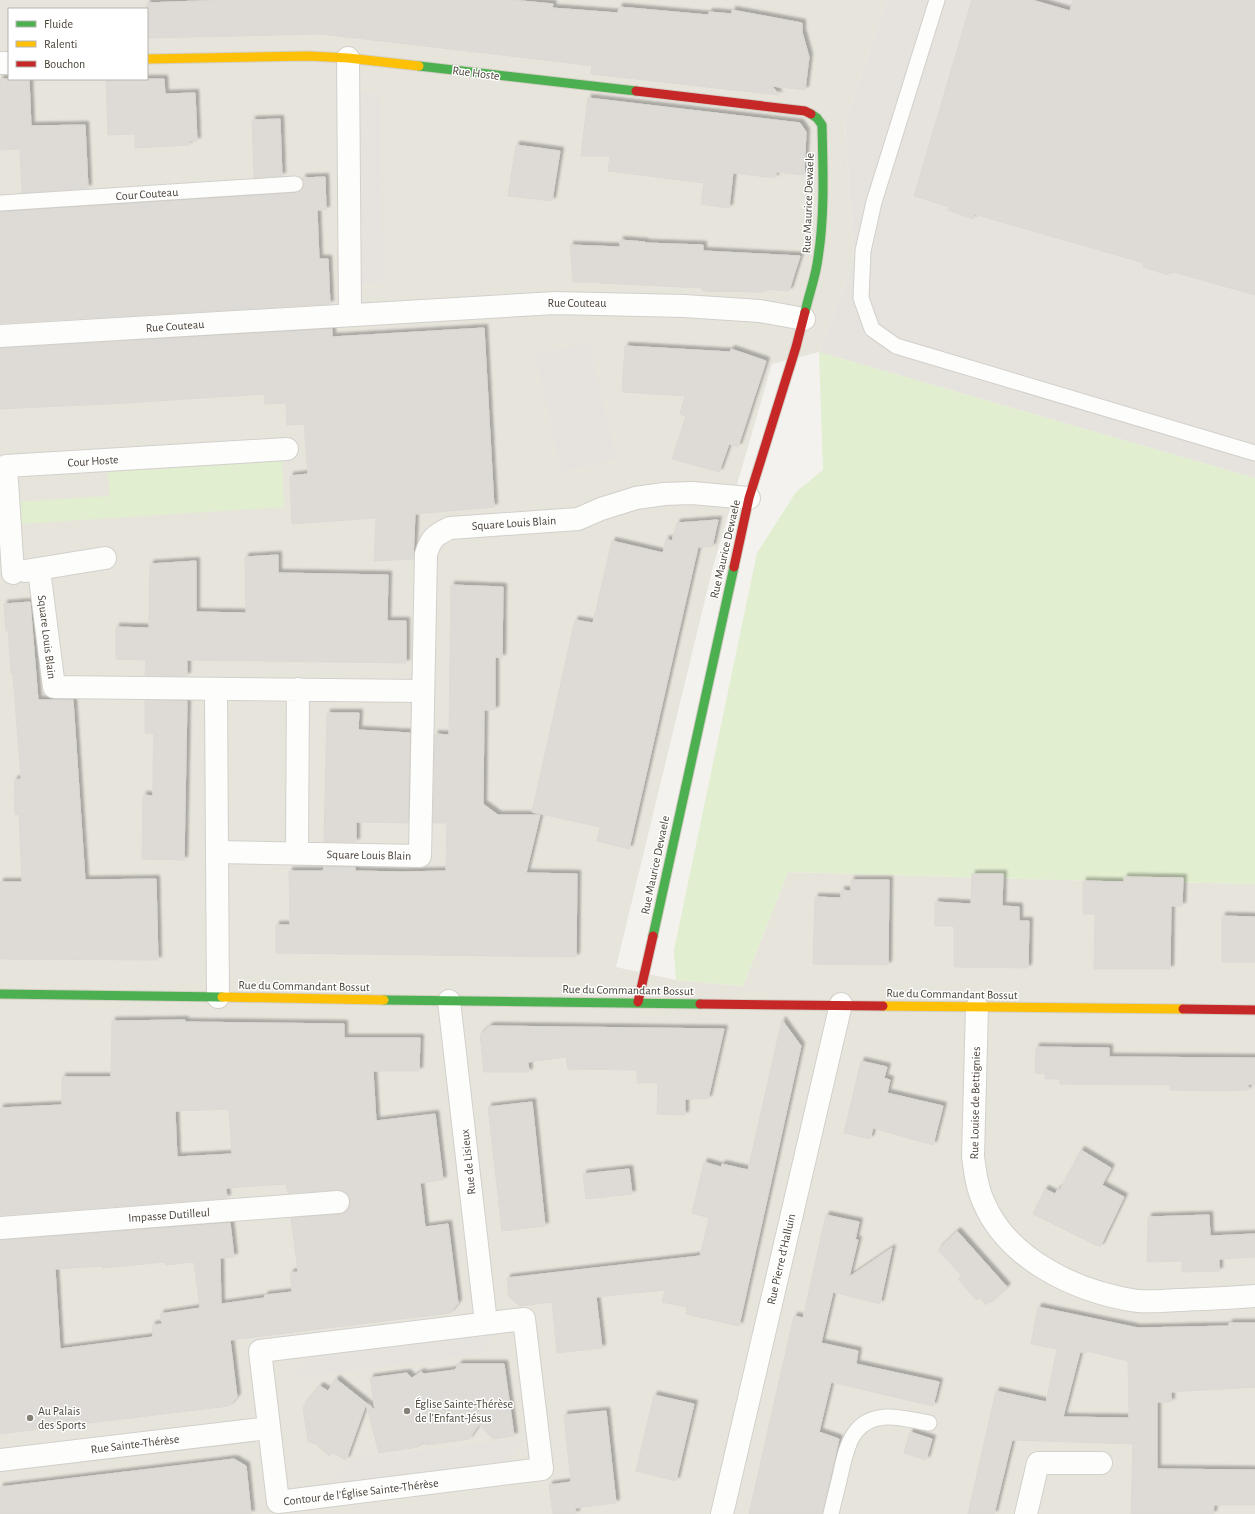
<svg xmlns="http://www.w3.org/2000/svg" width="1255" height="1514" font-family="'Alegreya Sans',sans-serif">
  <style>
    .residential { fill: #e7e4dc; fill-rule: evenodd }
    .industrial { fill: #e6e2de }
    .green { fill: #e1eecf }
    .parking { fill: #e6e3df }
    .building { fill: #dedbd6; stroke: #dcd9d4; fill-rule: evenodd; filter: url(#shadow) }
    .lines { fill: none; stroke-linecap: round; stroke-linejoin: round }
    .lane-casing { stroke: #d2d0cb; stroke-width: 17 }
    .street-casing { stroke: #d2d0cb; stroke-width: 24 }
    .fast-casing { stroke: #d3cfc5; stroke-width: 11 }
    .slow-casing { stroke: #d3cfc5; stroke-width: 11 }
    .jam-casing { stroke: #d3cfc5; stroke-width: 11 }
    .lane { stroke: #fdfdfc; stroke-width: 15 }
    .street { stroke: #fdfdfc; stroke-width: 22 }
    .fast { stroke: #4caf50; stroke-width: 9 }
    .slow { stroke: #ffc107; stroke-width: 9 }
    .jam { stroke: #c62828; stroke-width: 9 }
    .poi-dot { fill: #868178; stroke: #fff; stroke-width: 1.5 }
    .labels { text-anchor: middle; stroke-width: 3; stroke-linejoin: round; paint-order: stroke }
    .street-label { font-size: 12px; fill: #4b4439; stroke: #fff }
    .poi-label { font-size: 12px; fill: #4b4439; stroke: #fff; text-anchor: start }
  </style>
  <defs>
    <filter id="shadow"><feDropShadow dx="3.5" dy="-3.5" stdDeviation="1" flood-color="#0004"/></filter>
  </defs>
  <rect width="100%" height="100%" fill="#f4f2ee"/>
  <!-- residential -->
  <path class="residential" d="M 0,0 L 887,0 L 845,122 L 854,261 L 819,352 L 772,364 L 713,567 L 616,967 L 676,980 L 743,986 L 788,872 L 1061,880 L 1255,884 L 1255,1514 L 0,1514 ZM 9,9 L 147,9 L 147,79 L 9,79 Z"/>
  <!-- industrial -->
  <path class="industrial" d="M 887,0 L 1255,0 L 1255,478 L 819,352 L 854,261 L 845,122 Z"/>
  <!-- green -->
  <path class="green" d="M 819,352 L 1255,478 L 1255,884 L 1061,880 L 788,872 L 743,986 L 676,980 L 674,950 L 757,553 L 796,492 L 823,470 Z
    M 282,461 L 284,507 L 19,524 L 17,502 L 110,496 L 108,472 Z"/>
  <!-- parking -->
  <path class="parking" d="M 380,93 L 383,283 L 361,283 L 359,94 Z
    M 589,342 L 616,459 L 562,472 L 535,355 Z
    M 503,1326 L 480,1354 L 294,1378 L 312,1352 Z
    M 526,1438 L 504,1466 L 327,1487 L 353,1459 Z"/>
  <!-- building -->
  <path class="building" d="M 224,0 L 511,0 L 553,4 L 552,8 L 618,13 L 619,7 L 708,15 L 709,12 L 732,14 L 732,10 L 802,23 L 802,32 L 809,57 L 805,90 L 772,86 L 779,95 L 591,74 L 592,66 L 562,62 L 321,34 L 147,38 L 147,3 Z
    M 972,0 L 1032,0 L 1070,11 L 1073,0 L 1255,0 L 1255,295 L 1170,271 L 1168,275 L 1143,267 L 1144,263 L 974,214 L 973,219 L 948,210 L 949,207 L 914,196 Z
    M 0,79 L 29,79 L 31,126 L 85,125 L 88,188 L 22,193 L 20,149 L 0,150 Z
    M 106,79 L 164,79 L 165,94 L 195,93 L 197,141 L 189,141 L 189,145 L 135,148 L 135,134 L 108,135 Z
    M 588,98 L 800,123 L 806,132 L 804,175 L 776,172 L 775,178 L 733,173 L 729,208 L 701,204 L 704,183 L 608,171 L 610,156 L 581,156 Z
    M 280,119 L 282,176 L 254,178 L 252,120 Z
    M 516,145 L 560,151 L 552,201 L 508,196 Z
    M 325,177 L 326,210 L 317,210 L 319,259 L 328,259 L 330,304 L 0,323 L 0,212 L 296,193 L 300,191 L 303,188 L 304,183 L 302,178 Z
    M 620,240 L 645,242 L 645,243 L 703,245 L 703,251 L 800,256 L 789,291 L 764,289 L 764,292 L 703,291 L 702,288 L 600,283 L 600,282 L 573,282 L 570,245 L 620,247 Z
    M 484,328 L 494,507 L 415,514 L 413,559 L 374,561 L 376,518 L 292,524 L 290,476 L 308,474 L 304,424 L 287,425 L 286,403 L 265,404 L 264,394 L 126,403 L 0,409 L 0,348 L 332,329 L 332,337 Z
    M 625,346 L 730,352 L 731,349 L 766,361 L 738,447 L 729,444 L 719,472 L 672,459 L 686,416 L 680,414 L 685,396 L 622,392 Z
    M 718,520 L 712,547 L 698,547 L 629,849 L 597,841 L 600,827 L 532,812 L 575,620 L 593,623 L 612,541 L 663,553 L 666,539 L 672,541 L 677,523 Z
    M 278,555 L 278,573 L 388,575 L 387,621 L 406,621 L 406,663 L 187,660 L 187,676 L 145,675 L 146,660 L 116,659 L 116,627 L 149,628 L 150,564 L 196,561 L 196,612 L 246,613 L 245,557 Z
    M 451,585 L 503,587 L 502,658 L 495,657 L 495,710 L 484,710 L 483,804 L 498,815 L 540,815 L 526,873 L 577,874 L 576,957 L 276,953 L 276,925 L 290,925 L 289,871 L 323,871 L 324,867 L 355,867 L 355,871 L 402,872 L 446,871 L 447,823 L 433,823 L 435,734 L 449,735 Z
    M 30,602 L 38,700 L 73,700 L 85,880 L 156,879 L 158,960 L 0,959 L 0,882 L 22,882 L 19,814 L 15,815 L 14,794 L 15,794 L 14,780 L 21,779 L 13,674 L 11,674 L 8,630 L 6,631 L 4,604 Z
    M 145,700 L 187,701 L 184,860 L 142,859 L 143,795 L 153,796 L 153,765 L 154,734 L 145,733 Z
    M 327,713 L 359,713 L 358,730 L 410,733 L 408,823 L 356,822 L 356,842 L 324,842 Z
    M 972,874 L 1003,874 L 1002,906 L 1019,907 L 1019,921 L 1029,921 L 1028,968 L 954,967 L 954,926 L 935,926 L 935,902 L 971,904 Z
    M 1124,877 L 1183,878 L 1182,906 L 1171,906 L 1170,969 L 1094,969 L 1095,914 L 1083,914 L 1083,881 L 1124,882 Z
    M 851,880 L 889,880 L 888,965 L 813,964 L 815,897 L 841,898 L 841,890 L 851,891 Z
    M 1222,916 L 1255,917 L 1255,962 L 1222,962 Z
    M 185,1020 L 185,1022 L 344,1024 L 344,1038 L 420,1038 L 419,1071 L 373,1071 L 376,1121 L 435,1114 L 443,1180 L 420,1183 L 425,1227 L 448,1224 L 458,1303 L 450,1313 L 230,1340 L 237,1397 L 229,1406 L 0,1434 L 0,1240 L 230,1223 L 234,1257 L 220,1258 L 221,1304 L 264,1298 L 265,1295 L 292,1292 L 290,1273 L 298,1272 L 291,1218 L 339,1214 L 345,1212 L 349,1207 L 350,1201 L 348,1195 L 343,1191 L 337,1190 L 288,1193 L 286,1184 L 226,1188 L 227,1198 L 0,1215 L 0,1108 L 62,1105 L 62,1077 L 111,1077 L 112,1021 ZM 229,1109 L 232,1154 L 177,1157 L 175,1111 ZM 166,1262 L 166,1265 L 194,1262 L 200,1308 L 160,1314 L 162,1324 L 152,1325 L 153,1337 L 60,1349 L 55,1269 L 102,1266 L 103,1268 Z
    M 782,1020 L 801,1046 L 739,1326 L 686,1314 L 687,1307 L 662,1302 L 665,1290 L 596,1297 L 602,1348 L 557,1353 L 552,1302 L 520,1306 L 509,1297 L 507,1278 L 700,1256 L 709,1218 L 692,1213 L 704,1162 L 721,1167 L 722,1164 L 748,1170 Z
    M 490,1026 L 724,1029 L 708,1099 L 685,1099 L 685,1115 L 657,1114 L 658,1083 L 637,1083 L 637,1070 L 568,1069 L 566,1057 L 528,1062 L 529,1072 L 484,1072 L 480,1035 Z
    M 1036,1047 L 1109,1048 L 1109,1057 L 1255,1058 L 1255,1085 L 1248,1084 L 1248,1090 L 1221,1091 L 1170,1090 L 1170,1085 L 1060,1084 L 1060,1079 L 1045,1079 L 1045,1074 L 1035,1073 Z
    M 861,1061 L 887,1067 L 884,1078 L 890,1080 L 887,1093 L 943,1106 L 933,1145 L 873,1128 L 870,1139 L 844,1133 Z
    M 532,1102 L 545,1226 L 502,1231 L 488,1107 Z
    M 1081,1150 L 1111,1168 L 1102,1185 L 1124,1197 L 1100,1247 L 1033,1214 L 1045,1189 L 1055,1194 L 1058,1189 L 1060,1190 Z
    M 629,1169 L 632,1194 L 586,1199 L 583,1174 Z
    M 826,1215 L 859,1222 L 855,1240 L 858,1240 L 849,1277 L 892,1248 L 880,1304 L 833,1292 L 821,1343 L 858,1351 L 856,1364 L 939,1382 L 933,1406 L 831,1382 L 819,1432 L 839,1439 L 822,1514 L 749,1514 L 794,1316 L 803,1318 Z
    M 1209,1215 L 1210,1236 L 1255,1234 L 1255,1257 L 1219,1259 L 1219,1271 L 1182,1272 L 1182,1261 L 1147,1262 L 1148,1217 Z
    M 957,1231 L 1007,1287 L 986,1305 L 980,1298 L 976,1300 L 958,1279 L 962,1276 L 938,1250 Z
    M 1038,1307 L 1138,1328 L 1229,1326 L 1229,1323 L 1255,1323 L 1255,1387 L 1171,1392 L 1171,1402 L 1157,1402 L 1157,1469 L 1255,1470 L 1255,1505 L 1214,1505 L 1213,1514 L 1131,1514 L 1133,1444 L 1012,1440 L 994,1514 L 968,1514 L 996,1391 L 1046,1402 L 1057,1349 L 1031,1344 ZM 1087,1351 L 1128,1361 L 1129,1418 L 1063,1417 L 1080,1352 L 1086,1353 Z
    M 459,1364 L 504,1364 L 514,1436 L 493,1439 L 479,1424 L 469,1439 L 427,1445 L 423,1442 L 418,1447 L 379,1453 L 366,1404 L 346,1460 L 332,1453 L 329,1456 L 316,1444 L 308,1442 L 303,1407 L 320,1386 L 328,1391 L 336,1379 L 375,1410 L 370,1378 L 407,1373 L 412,1378 L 421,1372 L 424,1374 L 455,1370 Z
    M 654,1395 L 694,1404 L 676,1481 L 636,1471 Z
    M 606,1411 L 616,1503 L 575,1508 L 576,1514 L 553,1514 L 549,1485 L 571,1482 L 564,1415 Z
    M 910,1432 L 932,1439 L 926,1460 L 904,1453 Z
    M 234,1459 L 246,1466 L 251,1514 L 0,1514 L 0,1487 Z"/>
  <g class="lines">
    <defs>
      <path id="lane" d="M 937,0 L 874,202 L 863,251 L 861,298 L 872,329 L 896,346 L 1255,453
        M 0,203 L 295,184
        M 831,1514 C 834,1500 838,1486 841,1472 C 847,1445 853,1419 886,1417 C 900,1416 915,1421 929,1423"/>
      <path id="street" d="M 348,58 L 350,315
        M 0,63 L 9,63
        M 0,336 L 555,303 L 684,306 L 760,311 L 804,319
        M 39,570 L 54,687 L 423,691
        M 25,571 L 105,558
        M 13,573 L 6,466 L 287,449
        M 216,689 L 217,852
        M 297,854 L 298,689
        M 218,997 L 217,852 L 420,856 L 426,554 C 431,538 435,535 450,528 L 578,519 L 601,509 L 636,498 L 664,494 L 692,493 L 749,498
        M 449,1001 L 486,1323
        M 977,1007 L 973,1156 C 975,1172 977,1188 984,1203 C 1009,1261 1078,1292 1137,1301 C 1150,1302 1165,1301 1179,1300 C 1204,1299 1230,1298 1255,1296
        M 0,1228 L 338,1202
        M 524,1319 L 542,1469 L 278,1502 L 260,1351 Z
        M 0,1460 L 269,1428
        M 722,1514 L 841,1004
        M 1026,1514 L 1038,1463 L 1101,1463"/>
      <path id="fast" d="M 419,66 L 636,91
        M 805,312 C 809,294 816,276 818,258 C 825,214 823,169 822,125 L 817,118 L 811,114
        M 653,936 L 734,567
        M 0,994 L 222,997
        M 384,1000 L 700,1004"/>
      <path id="slow" d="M 147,59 L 308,56 L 348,58 L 419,66
        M 222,997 L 384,1000
        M 883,1006 L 1183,1009"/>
      <path id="jam" d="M 636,91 L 805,111 L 811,114
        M 734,567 L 749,498 L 796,347 L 805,312
        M 638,1002 L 653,936
        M 700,1004 L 883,1006
        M 1183,1009 L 1255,1010"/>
    </defs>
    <!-- lane casing -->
    <use href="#lane" class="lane-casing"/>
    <!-- street casing -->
    <use href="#street" class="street-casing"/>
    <!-- fast casing -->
    <use href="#fast" class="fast-casing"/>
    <!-- slow casing -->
    <use href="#slow" class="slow-casing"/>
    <!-- jam casing -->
    <use href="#jam" class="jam-casing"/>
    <!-- lane -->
    <use href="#lane" class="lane"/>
    <!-- street -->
    <use href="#street" class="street"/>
    <!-- fast -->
    <use href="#fast" class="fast"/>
    <!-- slow -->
    <use href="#slow" class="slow"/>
    <!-- jam -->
    <use href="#jam" class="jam"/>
  </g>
  <!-- markers -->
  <g class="poi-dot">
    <circle cx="407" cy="1411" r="4"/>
    <circle cx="30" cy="1418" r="4"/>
  </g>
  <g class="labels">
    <!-- street labels -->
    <g class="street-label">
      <text transform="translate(476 73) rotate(7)" y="4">Rue Hoste</text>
      <text transform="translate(147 194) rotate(-4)" y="4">Cour Couteau</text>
      <text transform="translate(808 203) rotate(-88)" y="4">Rue Maurice Dewaele</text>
      <text x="577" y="307">Rue Couteau</text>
      <text transform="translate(175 326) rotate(-4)" y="4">Rue Couteau</text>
      <text transform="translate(93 461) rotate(-4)" y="4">Cour Hoste</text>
      <text transform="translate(514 523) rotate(-4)" y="4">Square Louis Blain</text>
      <text transform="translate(725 549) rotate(-77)" y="4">Rue Maurice Dewaele</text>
      <text transform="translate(47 637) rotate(83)" y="4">Square Louis Blain</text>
      <text transform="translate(369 855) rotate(1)" y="4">Square Louis Blain</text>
      <text transform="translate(655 865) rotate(-78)" y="4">Rue Maurice Dewaele</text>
      <text transform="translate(304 986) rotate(1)" y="4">Rue du Commandant Bossut</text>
      <text transform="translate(628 990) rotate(1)" y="4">Rue du Commandant Bossut</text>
      <text transform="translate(952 994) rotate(1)" y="4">Rue du Commandant Bossut</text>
      <text transform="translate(975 1103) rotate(-89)" y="4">Rue Louise de Bettignies</text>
      <text transform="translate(468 1162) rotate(-96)" y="4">Rue de Lisieux</text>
      <text transform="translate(169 1215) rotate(-4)" y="4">Impasse Dutilleul</text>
      <text transform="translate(781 1259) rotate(-77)" y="4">Rue Pierre d'Halluin</text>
      <text transform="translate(135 1444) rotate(-7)" y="4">Rue Sainte-Thérèse</text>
      <text transform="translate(361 1492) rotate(-7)" y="4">Contour de l'Église Sainte-Thérèse</text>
    </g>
    <!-- poi labels -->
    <g class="poi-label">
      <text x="415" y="1408">Église Sainte-Thérèse<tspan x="415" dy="14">de l'Enfant-Jésus</tspan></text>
      <text x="38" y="1415">Au Palais<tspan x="38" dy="14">des Sports</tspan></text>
    </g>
  </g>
  <!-- legend -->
  <rect x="8" y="8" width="140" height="72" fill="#ffffff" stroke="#b7b4b0"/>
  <rect x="16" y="21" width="20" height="6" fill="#4caf50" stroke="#b7b4b0"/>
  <text x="44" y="28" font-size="12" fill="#4b4439">Fluide</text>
  <rect x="16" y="41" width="20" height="6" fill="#ffc107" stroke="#b7b4b0"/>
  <text x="44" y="48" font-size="12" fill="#4b4439">Ralenti</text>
  <rect x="16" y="61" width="20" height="6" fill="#c62828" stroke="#b7b4b0"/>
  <text x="44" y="68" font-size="12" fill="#4b4439">Bouchon</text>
</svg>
